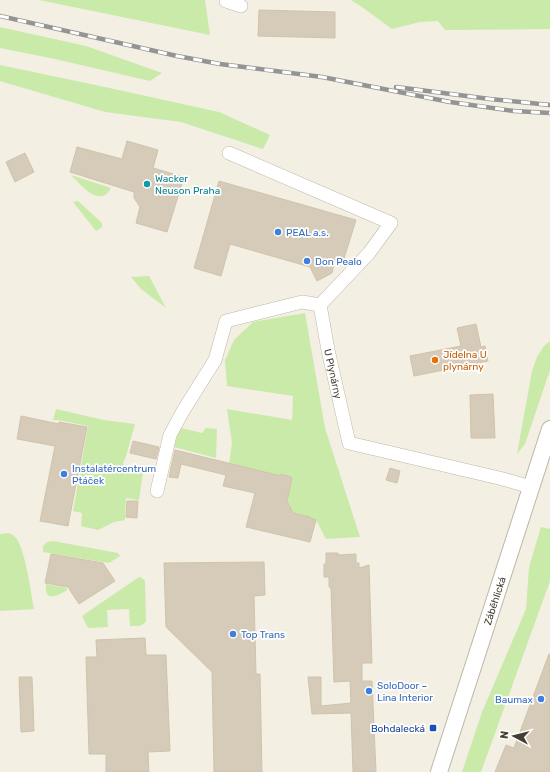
<svg xmlns="http://www.w3.org/2000/svg" width="550" height="772" font-family="Rubik,sans-serif">
  <style>
    .green { fill: #caeaa9 }
    .building { fill: #d5cbb8; stroke: #d0c3ab }
    .lines { fill: none; stroke-linecap: round; stroke-linejoin: round }
    .minor-casing { stroke: #beb7a6; stroke-width: 14 }
    .tertiary-casing { stroke: #beb7a6; stroke-width: 18 }
    .minor { stroke: #fff; stroke-width: 13 }
    .tertiary { stroke: #fff; stroke-width: 16 }
    .rail-casing { stroke: #949494; stroke-width: 4.5 }
    .rail { stroke: #fff; stroke-width: 3; stroke-dasharray: 9; stroke-linecap: butt }
    .culture-dot { fill: #0f9aa8; stroke: #fff; stroke-width: 1.5 }
    .shop-dot { fill: #3f7fe0; stroke: #fff; stroke-width: 1.5 }
    .food-dot { fill: #e8710a; stroke: #fff; stroke-width: 1.5 }
    .transit-dot { fill: #1a4fb4; stroke: #fff; stroke-width: 1.5 }
    .labels { text-anchor: middle; stroke-width: 3.5; stroke-linejoin: round; paint-order: stroke }
    .culture-label { font-size: 10px; fill: #0d838f; stroke: #fff; text-anchor: start }
    .shop-label { font-size: 10px; fill: #366cbe; stroke: #fff; text-anchor: start }
    .food-label { font-size: 10px; fill: #c56008; stroke: #fff; text-anchor: start }
    .street-label { font-size: 10px; fill: #453f33; stroke: #fff }
    .transit-label { font-size: 10px; fill: #164399; stroke: #fff; text-anchor: end }
  </style>
  <rect width="100%" height="100%" fill="#f3efe3"/>
  <!-- green -->
  <path class="green" d="M 39,0 L 205,0 L 210,35 Z
    M 351,0 L 550,0 L 550,29 L 445,30 L 438,21 L 420,22 L 392,29 L 362,7 Z
    M 0,27 L 86,46 L 162,73 L 150,81 L 55,59 L 0,48 Z
    M 0,65 L 105,87 L 219,112 L 270,135 L 263,149 L 181,122 L 105,112 L 0,81 Z
    M 71,175 L 111,188 C 100,209 81,185 71,175 Z
    M 78,201 L 102,223 L 102,227 L 96,231 L 73,202 Z
    M 149,276 L 166,308 L 141,289 L 131,277 Z
    M 305,313 L 325,428 L 360,537 L 326,539 L 316,520 L 310,519 L 310,517 L 288,514 L 290,507 L 287,501 L 292,478 L 291,478 L 291,477 L 282,475 L 281,476 L 229,464 L 232,443 L 227,409 L 292,420 L 293,396 L 227,386 L 225,360 L 234,340 L 253,322 Z
    M 550,341 L 550,370 L 525,444 L 517,454 L 532,371 L 537,357 L 544,346 Z
    M 56,409 L 104,420 L 135,424 L 127,453 L 122,467 L 143,472 L 139,500 L 126,498 L 125,520 L 114,522 L 98,530 L 81,526 L 82,513 L 73,511 L 88,426 L 58,420 L 53,420 Z
    M 181,428 L 202,433 L 206,428 L 217,429 L 216,458 L 174,447 L 177,437 Z
    M 541,527 L 550,529 L 550,581 L 481,772 L 462,772 L 482,712 L 526,609 L 529,567 Z
    M 8,533 C 10,534 12,534 14,536 C 25,544 31,594 34,609 L 0,611 L 0,534 Z
    M 53,541 L 118,553 L 120,556 L 109,563 L 43,552 L 43,546 L 47,542 Z
    M 139,577 L 142,578 L 145,581 L 146,621 C 142,627 137,626 130,626 L 129,609 L 107,610 L 108,627 L 88,628 L 82,616 Z
    M 46,584 L 67,588 L 67,590 C 58,596 44,603 46,584 Z"/>
  <!-- building -->
  <path class="building" d="M 259,10 L 335,12 L 335,38 L 258,36 Z
    M 127,141 L 158,150 L 153,168 L 184,177 L 167,232 L 136,223 L 140,207 L 134,198 L 134,192 L 70,172 L 77,147 L 122,159 Z
    M 25,153 L 34,172 L 15,182 L 6,162 Z
    M 219,181 L 356,220 L 343,262 L 335,260 L 332,273 L 317,281 L 310,267 L 230,244 L 221,276 L 194,268 Z
    M 476,324 L 481,347 L 485,346 L 488,361 L 414,376 L 410,356 L 461,346 L 457,328 Z
    M 493,394 L 495,438 L 471,438 L 470,395 Z
    M 21,416 L 59,424 L 59,422 L 87,427 L 68,526 L 40,521 L 55,446 L 17,439 Z
    M 133,441 L 159,447 L 156,459 L 130,453 Z
    M 175,450 L 281,476 L 281,474 L 291,477 L 292,478 L 287,501 L 293,513 L 310,517 L 310,518 L 316,520 L 310,542 L 246,527 L 255,493 L 223,486 L 226,475 L 181,464 L 178,478 L 169,477 Z
    M 390,468 L 400,471 L 397,483 L 386,480 Z
    M 127,501 L 138,501 L 137,518 L 126,517 Z
    M 326,553 L 338,553 L 338,555 L 356,554 L 356,563 L 359,563 L 359,568 L 369,565 L 372,663 L 362,663 L 362,681 L 372,681 L 376,772 L 353,772 L 351,713 L 312,714 L 308,677 L 321,677 L 321,706 L 351,703 L 350,681 L 334,682 L 331,588 L 329,587 L 329,577 L 324,577 L 324,564 L 326,564 Z
    M 51,554 L 103,563 L 115,581 L 79,604 L 68,587 L 45,583 Z
    M 264,562 L 265,595 L 254,596 L 256,674 L 260,674 L 262,772 L 214,772 L 212,672 L 166,627 L 164,563 Z
    M 145,638 L 146,655 L 166,655 L 170,751 L 148,752 L 149,772 L 106,772 L 106,754 L 89,754 L 86,657 L 97,657 L 96,640 Z
    M 549,654 L 550,654 L 550,772 L 495,772 L 506,745 L 514,748 Z
    M 19,677 L 32,677 L 34,731 L 21,732 Z"/>
  <g class="lines">
    <defs>
      <g id="minor">
        <path d="M 226,1 L 241,6"/>
        <path d="M 229,153 L 391,223 L 369,253 L 320,305"/>
        <path id="s1" d="M 320,305 L 328,350 L 349,443 L 499,478 L 531,487"/>
        <path d="M 157,491 L 170,435 L 183,411 L 215,360 L 226,321 L 302,302 L 320,305"/>
      </g>
      <g id="tertiary">
        <path id="s2" d="M 439,772 L 550,429"/>
      </g>
    </defs>
    <!-- minor casing -->
    <use href="#minor" class="minor-casing"/>
    <!-- tertiary casing -->
    <use href="#tertiary" class="tertiary-casing"/>
    <!-- minor -->
    <use href="#minor" class="minor"/>
    <!-- tertiary -->
    <use href="#tertiary" class="tertiary"/>
    <defs>
      <path id="rail" d="M 0,16 L 177,56 L 220,64 L 322,77 L 450,102 L 514,111 L 550,113
        M 396,87 L 490,99 L 550,105"/>
    </defs>
    <!-- rail casing -->
    <use href="#rail" class="rail-casing"/>
    <!-- rail -->
    <use href="#rail" class="rail"/>
  </g>
  <!-- markers -->
  <circle class="culture-dot" cx="147" cy="184" r="4"/>
  <g class="shop-dot">
    <circle cx="278" cy="232" r="4"/>
    <circle cx="307" cy="261" r="4"/>
    <circle cx="64" cy="474" r="4"/>
    <circle cx="233" cy="634" r="4"/>
    <circle cx="369" cy="691" r="4"/>
    <circle cx="541" cy="699" r="4"/>
  </g>
  <circle class="food-dot" cx="435" cy="360" r="4"/>
  <rect class="transit-dot" x="429" y="724" width="8" height="8" rx="2"/>
  <g class="labels">
    <!-- culture labels -->
    <g class="culture-label">
      <text x="155" y="182">Wacker<tspan x="155" dy="12">Neuson Praha</tspan></text>
    </g>
    <!-- shop labels -->
    <g class="shop-label">
      <text x="286" y="236">PEAL a.s.</text>
      <text x="315" y="265">Don Pealo</text>
      <text x="72" y="472">Instalatércentrum<tspan x="72" dy="12">Ptáček</tspan></text>
      <text x="241" y="638">Top Trans</text>
      <text x="377" y="689">SoloDoor –<tspan x="377" dy="12">Lina Interior</tspan></text>
      <text x="533" y="703" text-anchor="end">Baumax</text>
    </g>
    <!-- food labels -->
    <g class="food-label">
      <text x="443" y="358">Jídelna U<tspan x="443" dy="12">plynárny</tspan></text>
    </g>
    <!-- street labels -->
    <g class="street-label">
      <text dy="4" stroke="none"><textPath href="#s1" startOffset="70">U Plynárny</textPath></text>
      <text dy="4" stroke="none"><textPath href="#s2" startOffset="180">Záběhlická</textPath></text>
    </g>
    <!-- transit labels -->
    <g class="transit-label">
      <text x="425" y="732">Bohdalecká</text>
    </g>
  </g>
  <!-- north arrow -->
  <g transform="translate(514 736) rotate(277)" stroke="#ffffff" stroke-width="3" paint-order="stroke">
  <path d="M0-3L7 15L0 10L-7 15Z" fill="#453f33"/>
  <text y="-6" font-size="11" font-weight="bold" text-anchor="middle" fill="#453f33">N</text>
  </g>
</svg>
